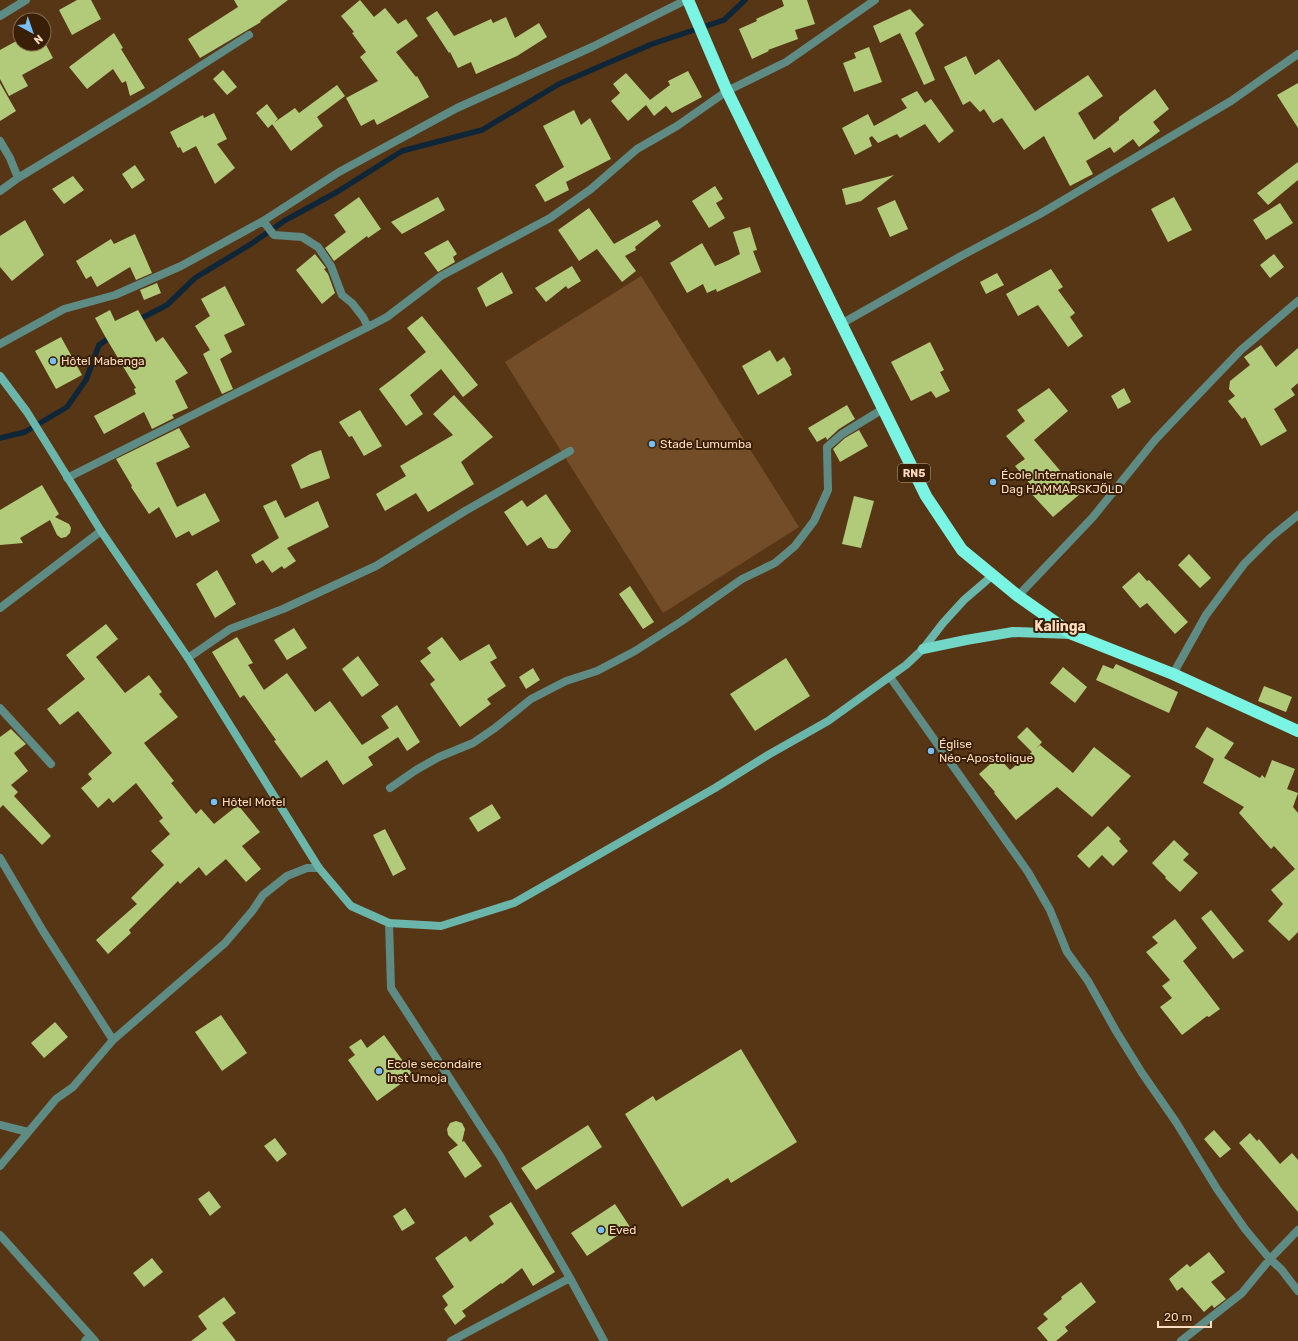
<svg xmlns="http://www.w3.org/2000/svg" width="1298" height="1341" font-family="Rubik,sans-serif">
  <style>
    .green { fill: #734d28 }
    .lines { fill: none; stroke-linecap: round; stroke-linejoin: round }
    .stream { stroke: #0e2638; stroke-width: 5.5 }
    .building { fill: #b2cb7a }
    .street { stroke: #5e8c84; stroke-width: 8 }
    .secondary { stroke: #6bb6aa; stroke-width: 8 }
    .primary { stroke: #73d7c8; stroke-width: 10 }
    .highway { stroke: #7af5e3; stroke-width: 12 }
    .poi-dot { fill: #77bff7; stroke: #381f05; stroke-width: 1.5 }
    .labels { text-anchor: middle; stroke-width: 4; stroke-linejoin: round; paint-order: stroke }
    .shield { fill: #381f05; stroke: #c3a387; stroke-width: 1 }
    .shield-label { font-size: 11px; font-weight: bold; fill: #fedcbf }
    .poi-label { font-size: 12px; fill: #fedcbf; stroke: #381f05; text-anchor: start }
    .quarter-label { font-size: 14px; font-weight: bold; fill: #fedcbf; stroke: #381f05 }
  </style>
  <rect width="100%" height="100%" fill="#573616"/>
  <!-- green -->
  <path class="green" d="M 641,276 L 799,527 L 663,613 L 505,362 Z"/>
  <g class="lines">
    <!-- stream -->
    <path class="stream" d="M 136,321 L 167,305 L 195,278 L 251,244 L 284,221 L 337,192 L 402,151 L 482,130 L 559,84 L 652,44 L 724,20 L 745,0
      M 0,438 L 25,432 L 67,407 L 86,380 L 99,345 L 113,335"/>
  </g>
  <!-- building -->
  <path class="building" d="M 77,0 L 91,0 L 101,19 L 72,35 L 59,10 Z
    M 234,0 L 288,0 L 260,21 L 261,22 L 200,58 L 188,39 L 238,7 Z
    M 360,0 L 374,17 L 385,8 L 398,24 L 406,19 L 418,36 L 396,52 L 416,77 L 417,76 L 429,97 L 377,125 L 374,119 L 361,126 L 346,98 L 378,81 L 360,57 L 366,52 L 352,33 L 354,32 L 341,16 Z
    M 782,0 L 807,0 L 815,24 L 795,30 L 798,39 L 768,50 L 769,51 L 752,59 L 739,29 L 757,21 L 756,19 L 784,6 Z
    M 910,9 L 924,25 L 915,33 L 935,80 L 924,85 L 900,33 L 880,43 L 873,26 Z
    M 437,11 L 454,36 L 491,19 L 493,23 L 506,17 L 515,38 L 539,23 L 547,37 L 517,56 L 476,74 L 471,62 L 458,68 L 450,52 L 449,53 L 426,18 Z
    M 114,33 L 123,48 L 121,49 L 145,88 L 130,96 L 126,81 L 122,83 L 113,69 L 87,89 L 69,67 Z
    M 20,39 L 20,44 L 44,44 L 44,41 L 53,58 L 22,75 L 28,86 L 9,96 L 0,79 L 0,50 Z
    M 869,47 L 882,82 L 854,92 L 843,63 L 856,58 L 854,53 Z
    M 966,56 L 975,75 L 999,59 L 1035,111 L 1088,75 L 1103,96 L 1078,113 L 1094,140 L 1119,120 L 1119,117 L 1155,89 L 1169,109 L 1153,122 L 1160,131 L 1139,147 L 1133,139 L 1114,153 L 1110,147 L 1086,161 L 1093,174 L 1070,186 L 1044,136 L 1024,150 L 1002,118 L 993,123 L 984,109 L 980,112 L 970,101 L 963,105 L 944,67 Z
    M 223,70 L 237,87 L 227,95 L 213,79 Z
    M 688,71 L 702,97 L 672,113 L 666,106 L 654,116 L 646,105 L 628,121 L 611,101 L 620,93 L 613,84 L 626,73 L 650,100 L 670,85 L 668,81 Z
    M 0,83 L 16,111 L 0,121 Z
    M 1298,83 L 1298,128 L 1277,95 Z
    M 337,85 L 345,96 L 317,117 L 323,126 L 291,151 L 272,124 L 295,108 L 299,113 Z
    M 917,91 L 925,103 L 931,99 L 954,131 L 939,143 L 925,124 L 900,138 L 897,134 L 878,143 L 872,136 L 869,138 L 872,146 L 855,155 L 842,128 L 868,114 L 874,126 L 907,108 L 901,99 Z
    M 267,104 L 278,119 L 268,128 L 256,113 Z
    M 574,110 L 581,125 L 590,118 L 611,159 L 566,182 L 569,190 L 545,202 L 535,185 L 564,167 L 543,126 Z
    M 214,113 L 227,139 L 217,144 L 235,168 L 215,184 L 196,146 L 183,153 L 180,147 L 178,148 L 170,132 L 203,115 L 204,118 Z
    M 1298,162 L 1298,180 L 1268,205 L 1257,193 Z
    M 135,165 L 145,180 L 132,189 L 122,174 Z
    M 894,175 L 861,201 L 846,205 L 842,189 Z
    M 73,176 L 84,190 L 64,204 L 52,189 Z
    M 715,186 L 723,199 L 716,203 L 725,218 L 709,228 L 692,201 Z
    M 359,197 L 381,229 L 368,238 L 367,236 L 334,261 L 325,248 L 346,232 L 334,215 Z
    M 438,197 L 445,210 L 402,234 L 391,222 Z
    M 1174,197 L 1192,230 L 1168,242 L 1151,209 Z
    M 895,200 L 908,229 L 890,237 L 877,208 Z
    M 1280,203 L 1293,223 L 1266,240 L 1253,220 Z
    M 589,208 L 614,244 L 657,220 L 661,226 L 635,247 L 636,250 L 625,256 L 636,271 L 622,282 L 597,249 L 579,261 L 558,230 Z
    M 25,220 L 44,255 L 12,281 L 0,267 L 0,236 Z
    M 750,227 L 757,250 L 753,251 L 761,272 L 717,292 L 716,289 L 707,293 L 703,284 L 687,293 L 670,263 L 702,243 L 715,266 L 729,260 L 740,254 L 733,232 Z
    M 135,234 L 152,273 L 136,280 L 130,267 L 97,287 L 91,276 L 86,279 L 76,261 L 111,239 L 114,244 Z
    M 448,240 L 457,254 L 453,257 L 455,262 L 438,272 L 424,253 Z
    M 315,254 L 326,268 L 324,269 L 328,274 L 335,293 L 322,304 L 296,270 Z
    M 1274,254 L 1284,267 L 1270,278 L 1260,265 Z
    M 572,266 L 581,281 L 568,289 L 566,286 L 546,302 L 535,288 Z
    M 1051,269 L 1063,287 L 1058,290 L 1075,313 L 1070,317 L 1083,336 L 1068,347 L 1038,305 L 1018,316 L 1006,294 Z
    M 502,272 L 513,293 L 486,307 L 477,288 Z
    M 997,273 L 1004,285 L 986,294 L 980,282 Z
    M 157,283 L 161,293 L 144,300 L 140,290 Z
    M 225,286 L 245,325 L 224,335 L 232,352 L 220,359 L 233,389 L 222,394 L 203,354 L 210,350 L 195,326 L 210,316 L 201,299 Z
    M 110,310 L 115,321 L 138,310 L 156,342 L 163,337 L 188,373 L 175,381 L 188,408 L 172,415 L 174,418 L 152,429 L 144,412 L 104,434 L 94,416 L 136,394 L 134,389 L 136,388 L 106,338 L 95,318 Z
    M 422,316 L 478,385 L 463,397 L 441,369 L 410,395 L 423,414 L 406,426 L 379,389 L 395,377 L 426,352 L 407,328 Z
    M 61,337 L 82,375 L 56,389 L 35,351 Z
    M 930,342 L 944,370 L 940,372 L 950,391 L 936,398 L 931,391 L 911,401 L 891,362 Z
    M 1261,345 L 1276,367 L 1298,348 L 1298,383 L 1291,389 L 1295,395 L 1274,409 L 1287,431 L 1261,446 L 1245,417 L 1242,419 L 1228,401 L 1235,396 L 1229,389 L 1230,381 L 1250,365 L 1244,357 Z
    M 770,350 L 777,362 L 784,357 L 791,369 L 790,370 L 792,375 L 758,395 L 742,366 Z
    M 1049,388 L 1068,411 L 1034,440 L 1080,494 L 1053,517 L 1026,488 L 1030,484 L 1015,466 L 1025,459 L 1006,436 L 1025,421 L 1017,410 Z
    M 1124,388 L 1131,402 L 1118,409 L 1111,396 Z
    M 454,395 L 493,437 L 461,462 L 474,484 L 428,512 L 416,493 L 385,511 L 376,494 L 406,476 L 400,466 L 453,435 L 433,414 Z
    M 847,405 L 855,419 L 839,429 L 827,440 L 826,437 L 817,442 L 808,428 Z
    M 360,410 L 382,446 L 364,456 L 352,436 L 349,437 L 339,422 Z
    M 179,428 L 190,447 L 156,463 L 177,507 L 205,493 L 220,521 L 192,536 L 189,531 L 176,538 L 159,507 L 149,514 L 131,487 L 132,486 L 116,459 Z
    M 859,430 L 868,446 L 840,462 L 833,449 L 845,438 Z
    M 321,450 L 330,478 L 301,489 L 291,465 L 310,454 Z
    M 42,485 L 59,514 L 55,517 L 69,524 L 71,528 L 70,533 L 66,537 L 61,538 L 57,535 L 50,520 L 20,538 L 23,543 L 0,545 L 0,510 Z
    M 546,494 L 571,531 L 557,548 L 553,549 L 548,548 L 541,537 L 527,546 L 504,512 L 522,500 L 527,507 Z
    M 854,496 L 874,501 L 861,548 L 842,544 Z
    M 276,500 L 285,518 L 318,501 L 329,527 L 287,548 L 296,561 L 284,569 L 282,566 L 272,573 L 263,560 L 256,564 L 251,555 L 279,538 L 263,506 Z
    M 1189,554 L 1211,578 L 1200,588 L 1178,565 Z
    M 217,570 L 236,604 L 215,618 L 196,584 Z
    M 1139,572 L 1147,581 L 1149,580 L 1188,622 L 1175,634 L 1147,603 L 1140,608 L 1122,587 Z
    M 630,586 L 654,622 L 643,629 L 619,594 Z
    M 106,624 L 118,639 L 96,657 L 125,693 L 149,675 L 162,692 L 159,694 L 178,717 L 144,743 L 174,781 L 171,783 L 196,814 L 201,809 L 214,824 L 238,805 L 260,832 L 242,846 L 261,869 L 246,882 L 226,859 L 206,876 L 199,867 L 180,884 L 178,881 L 129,930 L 131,933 L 108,954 L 96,940 L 137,904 L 131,898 L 164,865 L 151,851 L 170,834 L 159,821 L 163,818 L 136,783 L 113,803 L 109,798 L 98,808 L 81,788 L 92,779 L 88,774 L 112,753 L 78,711 L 60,725 L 47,709 L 85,679 L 66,655 Z
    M 294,628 L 307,648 L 287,660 L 274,640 Z
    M 237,637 L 253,663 L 248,665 L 264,690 L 287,673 L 315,712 L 330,701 L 362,745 L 389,728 L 381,716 L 397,705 L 420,742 L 407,751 L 398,737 L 368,757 L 373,765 L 343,785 L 327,760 L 301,778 L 274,741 L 276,740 L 244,695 L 240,698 L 212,652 Z
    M 442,637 L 460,661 L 489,644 L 497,658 L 490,662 L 506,686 L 487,699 L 491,704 L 460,727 L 430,684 L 435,680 L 420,661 L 431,653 L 427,648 Z
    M 358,656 L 379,685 L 362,697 L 342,669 Z
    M 786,658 L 810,696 L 755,731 L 730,694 Z
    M 1116,664 L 1178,692 L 1169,713 L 1096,680 L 1103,665 L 1113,669 Z
    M 1063,667 L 1087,687 L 1075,703 L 1050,683 Z
    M 533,668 L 540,680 L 526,689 L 519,677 Z
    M 1264,686 L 1292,697 L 1286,712 L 1258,701 Z
    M 1027,727 L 1042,742 L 1036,749 L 1040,745 L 1073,773 L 1094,747 L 1131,776 L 1092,817 L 1057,787 L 1016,820 L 994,793 L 995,792 L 979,774 L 998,757 L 1010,770 L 1032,752 L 1017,737 Z
    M 1207,727 L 1234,743 L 1224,758 L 1260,778 L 1262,775 L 1265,778 L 1272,760 L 1295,769 L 1287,789 L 1298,793 L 1293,807 L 1298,813 L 1298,932 L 1289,941 L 1268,921 L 1283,904 L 1271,890 L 1295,869 L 1274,846 L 1271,849 L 1239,813 L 1244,807 L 1203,783 L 1214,759 L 1195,747 Z
    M 11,729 L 26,744 L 14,753 L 28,771 L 11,785 L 18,792 L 14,796 L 51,836 L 42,845 L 3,805 L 0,808 L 0,737 Z
    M 492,804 L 501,818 L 478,832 L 469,818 Z
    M 1108,826 L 1121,839 L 1119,841 L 1128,851 L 1113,866 L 1102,855 L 1089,868 L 1077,856 Z
    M 385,829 L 406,869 L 393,876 L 373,835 Z
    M 1174,840 L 1189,854 L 1183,860 L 1198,873 L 1180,892 L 1165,878 L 1166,877 L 1152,863 Z
    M 1211,910 L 1244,951 L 1233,959 L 1201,918 Z
    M 1175,919 L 1197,948 L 1183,961 L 1220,1009 L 1209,1017 L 1207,1016 L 1182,1035 L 1160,1007 L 1172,998 L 1162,986 L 1170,980 L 1146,952 L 1158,943 L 1152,937 Z
    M 221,1015 L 247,1053 L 222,1071 L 195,1032 Z
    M 55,1022 L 68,1037 L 44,1058 L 31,1043 Z
    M 384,1035 L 413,1075 L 377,1101 L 348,1060 L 355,1055 L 349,1047 L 361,1039 L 367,1048 Z
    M 741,1049 L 797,1142 L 731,1183 L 728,1178 L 682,1207 L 625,1114 L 653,1096 L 656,1101 Z
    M 456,1121 L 462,1123 L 465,1129 L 462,1142 L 464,1141 L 482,1166 L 465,1178 L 448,1152 L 458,1145 L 448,1135 L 447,1129 L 450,1123 Z
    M 588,1125 L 602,1147 L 536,1190 L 521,1168 Z
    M 1214,1130 L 1231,1149 L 1220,1158 L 1204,1139 Z
    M 1250,1133 L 1257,1141 L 1259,1139 L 1280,1164 L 1292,1153 L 1298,1160 L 1298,1212 L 1239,1143 Z
    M 275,1138 L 287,1154 L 277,1162 L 264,1146 Z
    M 209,1191 L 221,1207 L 210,1216 L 198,1199 Z
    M 511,1202 L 555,1272 L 533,1286 L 522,1268 L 502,1284 L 501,1283 L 462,1311 L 466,1316 L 455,1325 L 444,1309 L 448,1305 L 442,1296 L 454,1287 L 435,1258 L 466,1236 L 470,1242 L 494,1224 L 489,1216 Z
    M 615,1204 L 630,1227 L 587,1256 L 571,1233 Z
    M 405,1208 L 415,1223 L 402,1231 L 393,1216 Z
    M 1209,1252 L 1225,1272 L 1211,1282 L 1226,1299 L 1214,1308 L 1212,1305 L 1204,1312 L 1182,1287 L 1177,1291 L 1169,1279 L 1187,1264 L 1190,1267 Z
    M 152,1258 L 163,1272 L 144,1287 L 133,1273 Z
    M 1081,1282 L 1096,1302 L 1065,1327 L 1068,1331 L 1056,1341 L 1048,1341 L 1037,1328 L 1048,1319 L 1043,1314 L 1062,1299 L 1061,1297 Z
    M 224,1297 L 236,1313 L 222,1323 L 236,1341 L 191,1341 L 207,1329 L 198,1316 Z"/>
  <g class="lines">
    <!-- street -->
    <path class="street" d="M 0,16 L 26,0
      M 0,141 L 10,158 L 18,178
      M 0,191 L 18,178 L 155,95 L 249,35
      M 263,221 L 274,235 L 302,237 L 318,247 L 331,266 L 342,295 L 352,303 L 363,317 L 368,327
      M 841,324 L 961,256 L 1040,214 L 1231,101 L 1298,54
      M 0,344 L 64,309 L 115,295 L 181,266 L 263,221 L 339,172 L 457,108 L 592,47 L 686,0
      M 67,478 L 368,327 L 387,317 L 441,276 L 550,218 L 591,189 L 637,149 L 677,126 L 727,91 L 786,62 L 875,0
      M 1018,596 L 1093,517 L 1155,440 L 1192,401 L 1241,350 L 1298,301
      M 0,608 L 101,531
      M 188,658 L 230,629 L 283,609 L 376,566 L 465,511 L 570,451
      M 1173,674 L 1206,615 L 1244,564 L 1270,538 L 1298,515
      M 890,677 L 1028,872 L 1050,910 L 1067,952 L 1088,981 L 1116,1031 L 1142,1073 L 1176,1122 L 1217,1189 L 1245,1229 L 1270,1259 L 1281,1269 L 1298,1291
      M 0,708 L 51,764
      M 390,788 L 416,770 L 439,757 L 473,743 L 495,728 L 531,699 L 566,681 L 597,671 L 635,651 L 682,621 L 742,579 L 775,563 L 795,546 L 814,521 L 828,490 L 827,447 L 842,434 L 883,409
      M 0,858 L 43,931 L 113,1040
      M 389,923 L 391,988 L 500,1156 L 570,1278 L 604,1341
      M 0,1125 L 28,1132
      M 0,1166 L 56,1099 L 73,1087 L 113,1040 L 225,943 L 253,910 L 263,895 L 287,876 L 307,868 L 319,868
      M 0,1235 L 95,1341
      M 85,1341 L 90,1335
      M 451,1341 L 570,1278
      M 1181,1341 L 1242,1293 L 1270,1259 L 1298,1230"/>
    <!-- secondary -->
    <path class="secondary" d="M 0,376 L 27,412 L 101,531 L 188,658 L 319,868 L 351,906 L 389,923 L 441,926 L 514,903 L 715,788 L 768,755 L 828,721 L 906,665 L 923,649 L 943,623 L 964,600 L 993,575"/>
    <!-- primary -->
    <path class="primary" d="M 923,649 L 966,640 L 1013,632 L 1072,634"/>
    <!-- highway -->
    <path class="highway" d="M 688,0 L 727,91 L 926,496 L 962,550 L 1018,596 L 1072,634 L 1173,674 L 1298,731"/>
  </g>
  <!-- markers -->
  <g class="poi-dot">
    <circle cx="53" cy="361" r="4"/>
    <circle cx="652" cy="444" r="4"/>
    <circle cx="993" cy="482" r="4"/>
    <circle cx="931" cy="751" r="4"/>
    <circle cx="214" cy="802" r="4"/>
    <circle cx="379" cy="1071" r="4"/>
    <circle cx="601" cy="1230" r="4"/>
  </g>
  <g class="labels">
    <!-- shield labels -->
    <rect class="shield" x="898" y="464" width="32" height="18" rx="3"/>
    <g class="shield-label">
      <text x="914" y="477">RN5</text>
    </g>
    <!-- poi labels -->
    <g class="poi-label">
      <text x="61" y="365">Hôtel Mabenga</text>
      <text x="660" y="448">Stade Lumumba</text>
      <text x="1001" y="479">École Internationale<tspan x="1001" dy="14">Dag HAMMARSKJÖLD</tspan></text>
      <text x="939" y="748">Église<tspan x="939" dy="14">Néo-Apostolique</tspan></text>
      <text x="222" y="806">Hôtel Motel</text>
      <text x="387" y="1068">Ecole secondaire<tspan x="387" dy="14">Inst Umoja</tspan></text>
      <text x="609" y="1234">Eved</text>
    </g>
    <!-- quarter labels -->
    <g class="quarter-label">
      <text x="1060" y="631">Kalinga</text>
    </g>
  </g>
  <!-- north arrow -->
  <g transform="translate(32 32) rotate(140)"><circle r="19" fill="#381f05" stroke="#876b4f"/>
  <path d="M0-3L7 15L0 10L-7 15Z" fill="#77bff7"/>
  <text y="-6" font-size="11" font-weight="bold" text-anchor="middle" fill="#fedcbf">N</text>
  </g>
  <!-- scale -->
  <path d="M1158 1321v6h53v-6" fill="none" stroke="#fedcbf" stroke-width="2"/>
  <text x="1164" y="1321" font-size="12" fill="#fedcbf" stroke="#381f05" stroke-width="3" paint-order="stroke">20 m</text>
</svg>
